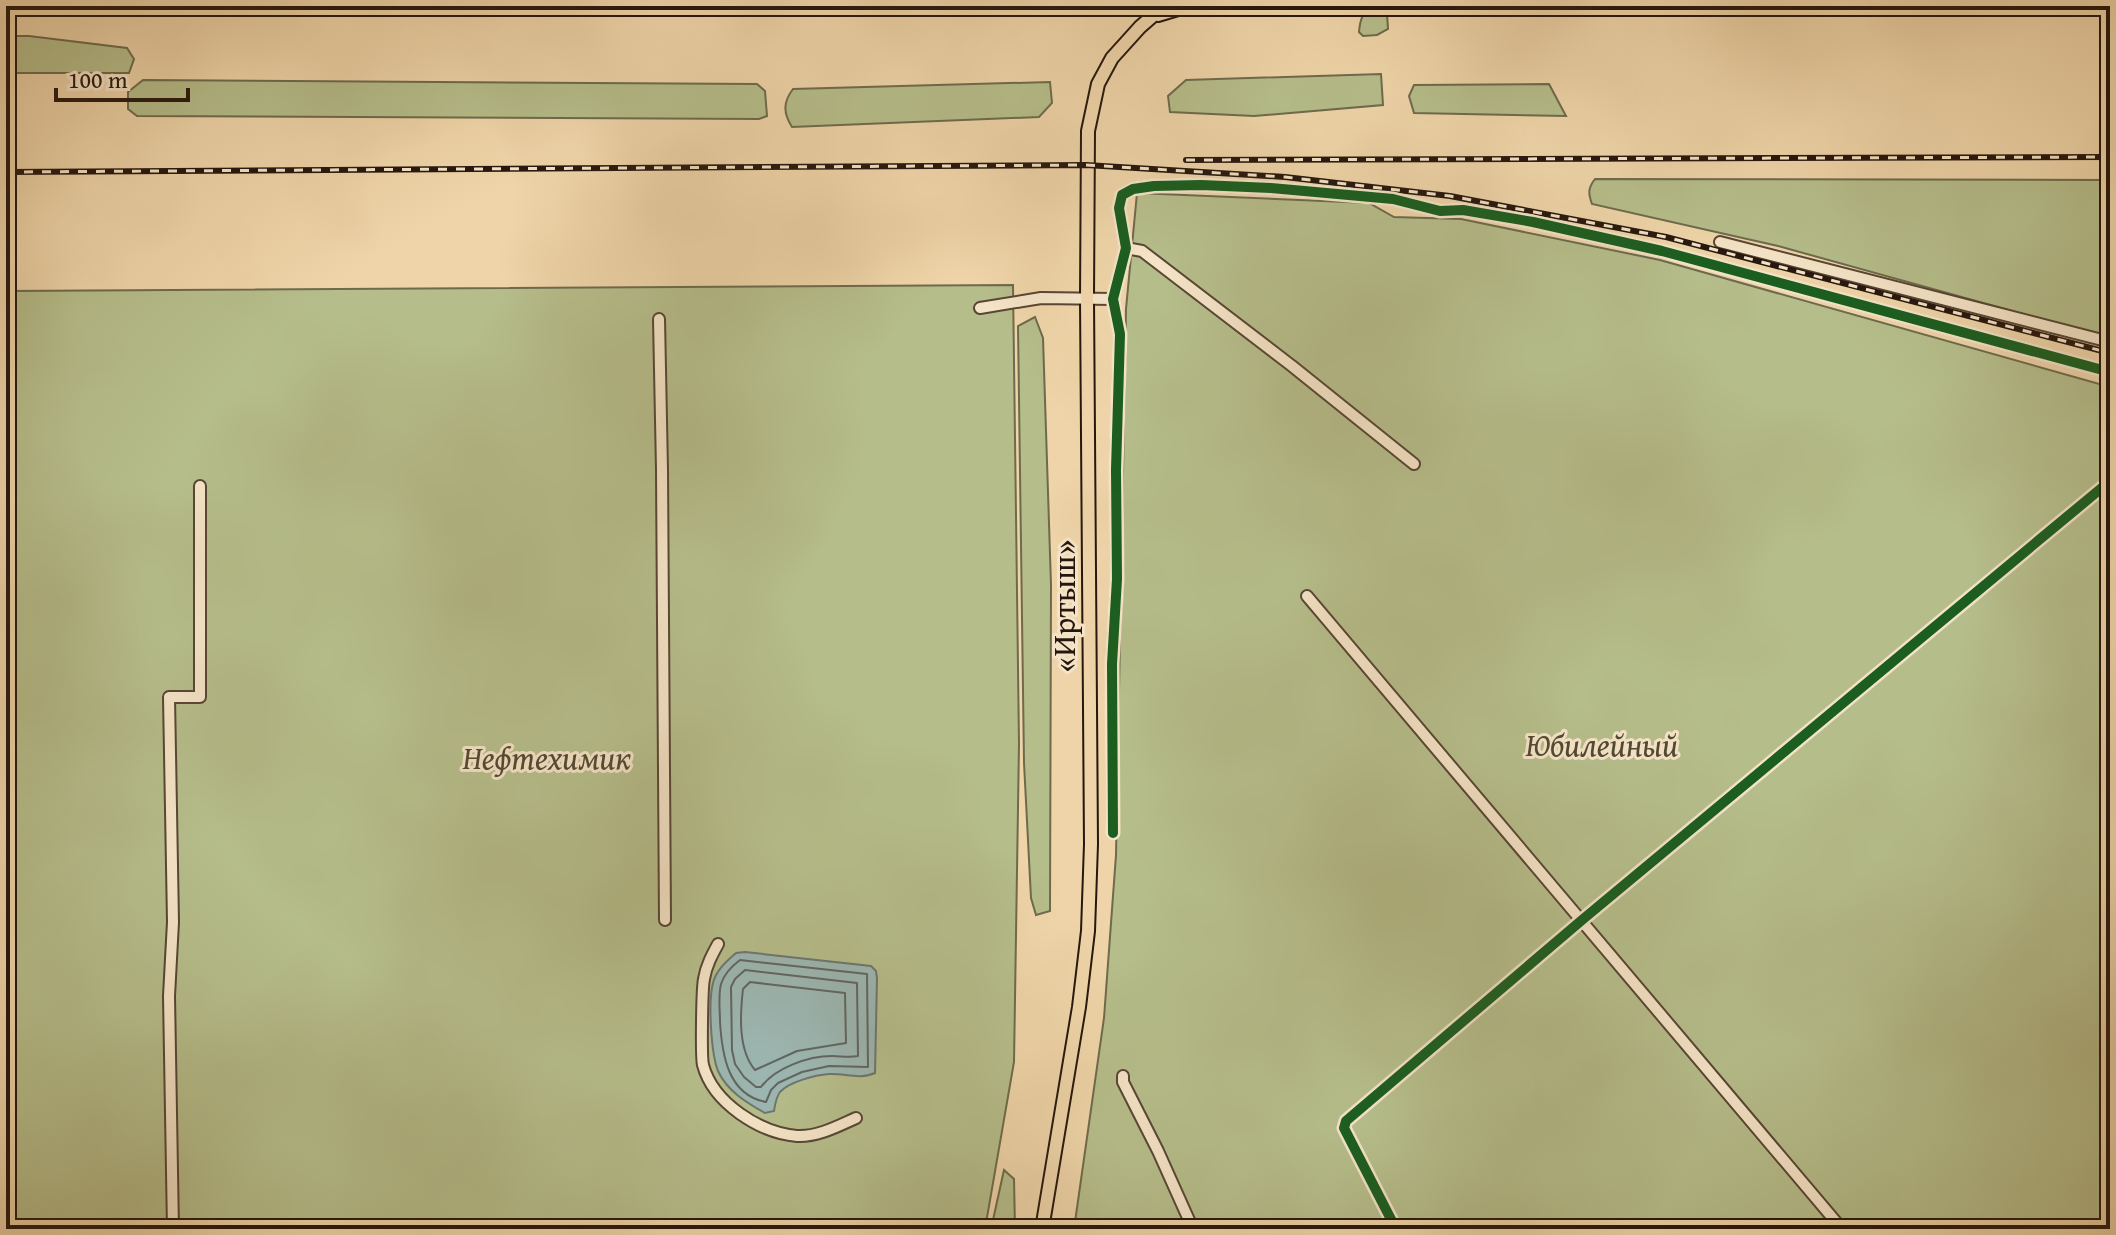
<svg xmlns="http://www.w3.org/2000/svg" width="2116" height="1235" font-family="'Gentium Book Plus',serif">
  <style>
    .green { fill: #b5bd8a; stroke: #6e6a4c; stroke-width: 2 }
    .water { fill: #9cb6b1; stroke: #6d7670; stroke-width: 2 }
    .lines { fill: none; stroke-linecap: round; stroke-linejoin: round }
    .shore { stroke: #616660; stroke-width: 2 }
    .minor-casing { stroke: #584634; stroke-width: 14 }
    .major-casing { stroke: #26170e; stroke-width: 16 }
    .minor { stroke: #f4e3c6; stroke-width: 10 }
    .major { stroke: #eed4a8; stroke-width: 12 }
    .rail-casing { stroke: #26170e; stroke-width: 6 }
    .rail { stroke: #f4e3c6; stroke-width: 3; stroke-dasharray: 9; stroke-linecap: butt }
    .cycleway-casing { stroke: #f4e3c6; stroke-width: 15 }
    .cycleway { stroke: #1b5e20; stroke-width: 10 }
    .labels { text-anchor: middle; stroke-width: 6; stroke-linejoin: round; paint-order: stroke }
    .street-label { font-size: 32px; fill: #26170e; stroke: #f4e3c6 }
    .park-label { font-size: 32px; font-style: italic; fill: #514933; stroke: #f4e3c6 }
  </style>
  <rect width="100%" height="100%" fill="#eed4a8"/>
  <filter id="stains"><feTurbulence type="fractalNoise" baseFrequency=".0025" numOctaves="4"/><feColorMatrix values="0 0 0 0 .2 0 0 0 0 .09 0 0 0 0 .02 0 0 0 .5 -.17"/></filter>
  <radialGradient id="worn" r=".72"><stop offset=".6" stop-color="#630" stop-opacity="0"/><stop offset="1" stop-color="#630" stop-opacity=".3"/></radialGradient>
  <!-- green -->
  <path class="green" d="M 1373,7 L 1383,9 L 1387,13 L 1388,29 L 1377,35 L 1363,36 L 1359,32 C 1360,20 1362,12 1373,7 Z
    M 6,36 L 29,36 L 127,48 L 134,59 L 129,73 L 6,73 Z
    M 1381,74 L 1383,105 L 1254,116 L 1170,112 L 1168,96 L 1186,80 Z
    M 143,80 L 757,84 L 765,91 L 767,116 L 759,119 L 137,116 L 128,109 L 128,92 Z
    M 1050,82 L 1052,103 L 1039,117 L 792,127 C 783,113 783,102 793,89 Z
    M 1549,84 L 1566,116 L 1414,113 L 1409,96 L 1414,85 Z
    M 1595,179 L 2110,180 L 2110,338 L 1778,246 L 1592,204 C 1588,193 1588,188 1595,179 Z
    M 1137,193 L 1369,203 L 1394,217 L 1461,219 L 1660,260 L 2110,387 L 2110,1229 L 1074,1229 L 1104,1018 L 1116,855 L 1126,309 Z
    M 1013,285 L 1019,744 L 1014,1062 L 985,1229 L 6,1229 L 6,291 Z
    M 1035,317 L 1043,338 L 1051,585 L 1050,911 L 1036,915 L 1031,898 L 1024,763 L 1018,326 Z
    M 1004,1170 L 1014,1179 L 1015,1229 L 991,1229 Z"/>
  <!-- water -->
  <path class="water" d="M 745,952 L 871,966 L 876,971 L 877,978 L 875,1073 C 860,1080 844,1073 829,1074 C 815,1075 789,1082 780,1092 C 776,1097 775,1105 774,1111 L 765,1113 C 747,1103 727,1091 718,1071 C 711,1053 708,1002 713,983 C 716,970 727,961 736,953 Z"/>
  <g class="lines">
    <!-- shore -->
    <path class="shore" d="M 740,960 L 867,974 L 868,1067 L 829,1066 L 802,1072 L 778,1083 L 771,1090 L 766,1102 C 728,1095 722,1055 720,1022 C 720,1010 718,996 721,984 C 724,974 732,966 740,960 Z
      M 745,970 L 857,983 L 858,1056 C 849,1058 841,1056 832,1056 C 808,1056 775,1068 761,1087 L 756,1087 L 744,1077 L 735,1064 L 732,1050 L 731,987 L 735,979 Z
      M 750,982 L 845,993 L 846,1043 L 797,1051 L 755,1070 C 738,1050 740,1015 743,989 Z"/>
    <defs>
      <path id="minor" d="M 1720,242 L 2110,342
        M 1126,248 L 1142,251 L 1292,366 L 1414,464
        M 980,308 L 1041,298 L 1113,299
        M 659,319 L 662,470 L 665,920
        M 1307,596 L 1842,1229
        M 1113,833 L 1112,664 L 1117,579 L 1116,470 L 1120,334 L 1113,299 L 1126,248 L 1119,208 L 1122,195 L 1133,189 L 1154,186 L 1201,185 L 1271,188 L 1393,199 L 1440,211 L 1463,210 L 1533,222 L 1662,251 L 2110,372
        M 718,944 C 712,955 706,966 704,979 C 702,988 701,1056 703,1065 C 713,1103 760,1133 797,1136 C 818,1137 838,1126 856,1118
        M 1123,1076 L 1123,1082 L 1158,1151 L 1193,1229
        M 173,1229 L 169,996 L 173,922 L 169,697 L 200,697 L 200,486
        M 1396,1229 L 1344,1128 L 1346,1121 L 1582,920 L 2110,481"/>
      <path id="major" d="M 1158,15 L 1188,6
        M 1042,1229 L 1079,1007 L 1088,931 L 1091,844 L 1087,299 L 1088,131 L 1098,84 L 1112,58 L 1140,27 L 1164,6"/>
    </defs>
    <!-- minor casing -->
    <use href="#minor" class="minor-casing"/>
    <!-- major casing -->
    <use href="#major" class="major-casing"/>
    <!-- minor -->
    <use href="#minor" class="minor"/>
    <!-- major -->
    <use href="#major" class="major"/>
    <defs>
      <path id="rail" d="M 1186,160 L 2110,157
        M 6,172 L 1086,165 L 1285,177 L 1450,196 L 1666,237 L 2110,353"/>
    </defs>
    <!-- rail casing -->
    <use href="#rail" class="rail-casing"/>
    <!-- rail -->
    <use href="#rail" class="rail"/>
    <defs>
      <path id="cycleway" d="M 1113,833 L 1112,664 L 1117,579 L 1116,470 L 1120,334 L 1113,299 L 1126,248 L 1119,208 L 1122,195 L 1133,189 L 1154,186 L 1201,185 L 1271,188 L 1393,199 L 1440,211 L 1463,210 L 1533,222 L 1662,251 L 2110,372
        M 1396,1229 L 1344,1128 L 1346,1121 L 1582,920 L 2110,481"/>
    </defs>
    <!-- cycleway casing -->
    <use href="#cycleway" class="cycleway-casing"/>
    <!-- cycleway -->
    <use href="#cycleway" class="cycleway"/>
  </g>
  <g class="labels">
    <!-- street labels -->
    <g class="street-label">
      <text transform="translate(1064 606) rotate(-90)" y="11">«Иртыш»</text>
    </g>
    <!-- park labels -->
    <g class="park-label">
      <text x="1602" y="756">Юбилейный</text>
      <text x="547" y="769">Нефтехимик</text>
    </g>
  </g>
  <!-- margin -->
  <rect width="2116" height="1235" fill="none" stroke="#eed4a8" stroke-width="32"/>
  <rect x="8" y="8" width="2100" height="1219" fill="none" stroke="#26170e" stroke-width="4"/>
  <rect x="16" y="16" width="2084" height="1203" fill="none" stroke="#26170e" stroke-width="2"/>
  <!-- scale -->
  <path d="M56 88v12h132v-12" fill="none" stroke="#26170e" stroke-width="4"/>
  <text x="68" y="88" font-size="24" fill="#26170e" stroke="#f4e3c6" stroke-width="6" paint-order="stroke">100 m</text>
  <rect width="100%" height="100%" filter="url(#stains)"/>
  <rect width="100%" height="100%" fill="url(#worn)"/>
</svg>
